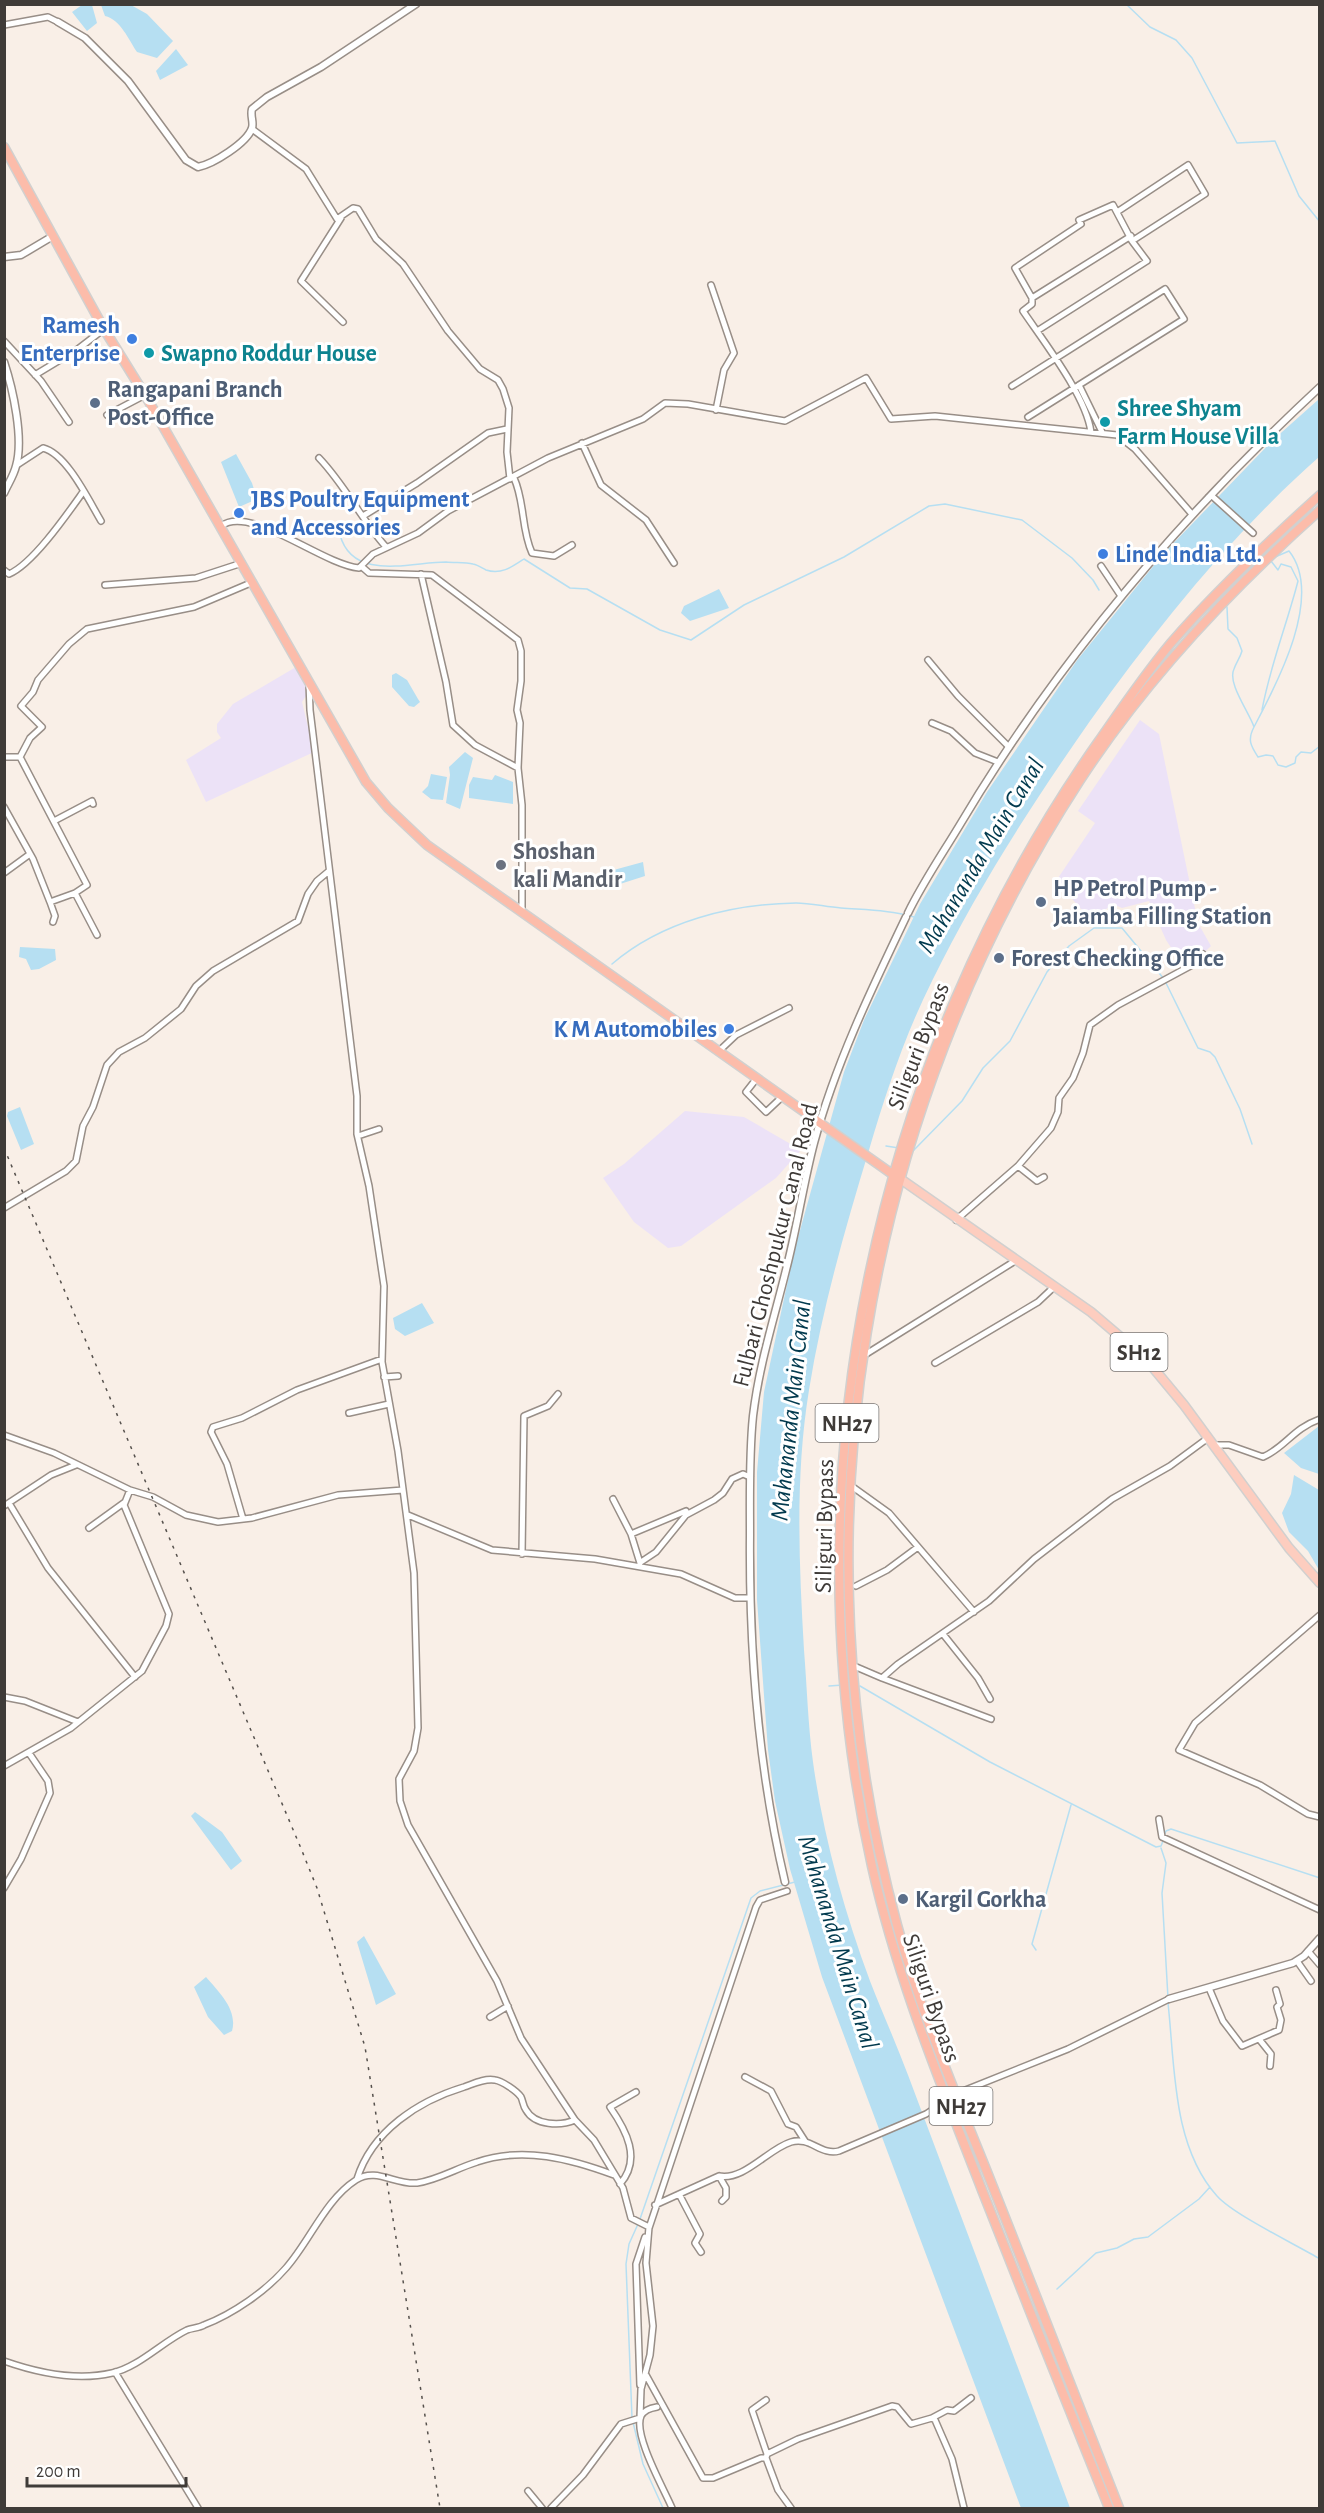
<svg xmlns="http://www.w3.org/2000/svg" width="1324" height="2513" font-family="'Alegreya Sans',sans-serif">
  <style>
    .industrial { fill: #ece2f7 }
    .water { fill: #b6dff2 }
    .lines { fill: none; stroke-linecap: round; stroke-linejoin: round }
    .stream { stroke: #b6dff2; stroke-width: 1.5 }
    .minor-casing { stroke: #988e87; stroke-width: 8 }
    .tertiary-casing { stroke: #988e87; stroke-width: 9 }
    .primary-casing { stroke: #d1d0cf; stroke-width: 11 }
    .trunk-casing { stroke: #d1d0cf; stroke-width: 11 }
    .minor { stroke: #fff; stroke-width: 5 }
    .tertiary { stroke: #fff; stroke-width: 6 }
    .primary { stroke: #fdcdbf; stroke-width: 8 }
    .trunk { stroke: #fcbcaa; stroke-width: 8 }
    .rail { stroke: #56514d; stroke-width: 1.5; stroke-dasharray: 3 6; stroke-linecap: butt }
    .shop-dot { fill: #3f7fe0; stroke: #fff; stroke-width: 2 }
    .culture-dot { fill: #0f9aa8; stroke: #fff; stroke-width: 2 }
    .service-dot { fill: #5c6f8a; stroke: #fff; stroke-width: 2 }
    .worship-dot { fill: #6b7280; stroke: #fff; stroke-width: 2 }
    .labels { text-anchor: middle; stroke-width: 6; stroke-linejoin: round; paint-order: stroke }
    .shield { fill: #fff; stroke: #797674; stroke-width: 1.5 }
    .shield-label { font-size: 22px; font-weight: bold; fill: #3f3b38 }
    .shop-label { font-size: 24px; font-weight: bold; fill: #366cbe; stroke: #fff; text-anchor: end }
    .culture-label { font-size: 24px; font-weight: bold; fill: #0d838f; stroke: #fff; text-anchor: start }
    .service-label { font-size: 24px; font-weight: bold; fill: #4e5e75; stroke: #fff; text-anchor: start }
    .worship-label { font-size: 24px; font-weight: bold; fill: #5b616d; stroke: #fff; text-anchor: start }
    .street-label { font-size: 24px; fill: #3f3b38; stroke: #fff }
    .water-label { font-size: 26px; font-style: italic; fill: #023a4e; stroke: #fff }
  </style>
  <rect width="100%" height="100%" fill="#f9efe7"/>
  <!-- industrial -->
  <path class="industrial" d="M 296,667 L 305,686 L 306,696 L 302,702 L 314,752 L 206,802 L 186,760 L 221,738 L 217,732 L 217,724 L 233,704 Z
    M 1140,720 L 1159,734 L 1198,923 L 1211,946 L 1194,962 L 1182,964 L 1166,940 L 1149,901 L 1122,908 L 1113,904 L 1091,920 L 1056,881 L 1095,823 L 1078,811 Z
    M 685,1111 L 744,1117 L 801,1150 L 776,1178 L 681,1246 L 668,1248 L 634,1222 L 603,1178 L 624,1164 Z"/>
  <!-- water -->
  <path class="water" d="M 82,5 L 92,5 L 97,23 L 87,31 L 72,12 Z
    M 101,5 L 131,5 L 147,14 L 173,41 L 157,58 L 137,52 C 129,40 120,19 105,16 Z
    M 176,49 L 188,65 L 160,80 L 156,71 Z
    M 1319,399 L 1319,457 C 1232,534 1158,626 1090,721 C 1032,804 977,889 932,981 C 905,1035 886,1092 869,1150 C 845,1229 822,1309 809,1390 C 795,1475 799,1564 804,1650 C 807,1687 808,1725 813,1762 C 823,1835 844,1911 870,1981 C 882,2012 896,2043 908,2075 C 962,2219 1017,2364 1070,2508 L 1021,2508 L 822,1977 L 790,1869 L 775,1801 L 768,1750 L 757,1600 L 757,1472 L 764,1392 L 794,1252 L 844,1072 L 864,1020 L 920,904 L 987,792 L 1078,659 L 1164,553 L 1273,440 Z
    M 236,454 L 252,483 L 257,499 L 239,507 L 221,462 Z
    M 719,589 L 729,608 L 690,621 L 681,613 L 684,606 Z
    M 396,673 L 407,680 L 418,699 L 420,702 L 414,707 L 409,706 L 392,687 L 392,675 Z
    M 465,752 L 473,758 L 460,809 L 446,803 L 450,775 L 449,767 Z
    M 431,774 L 447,777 L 443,800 L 431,799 L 422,792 L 428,786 Z
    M 495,775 L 513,782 L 513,804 L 469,798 L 469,785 L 473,777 L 492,780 Z
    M 643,862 L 645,876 L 620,884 L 612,881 L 610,871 Z
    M 20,947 L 55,949 L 56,960 L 39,969 L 31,970 L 26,959 L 19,957 Z
    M 20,1107 L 34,1144 L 21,1150 L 7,1116 L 8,1112 Z
    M 422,1303 L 434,1323 L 405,1336 L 395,1329 L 393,1318 Z
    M 1319,1426 L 1320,1426 L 1319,1474 L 1301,1468 L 1284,1453 Z
    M 1294,1475 L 1319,1490 L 1319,1570 L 1308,1551 L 1289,1532 L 1282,1513 L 1291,1494 Z
    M 195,1812 L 222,1832 L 242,1861 L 231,1870 L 191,1816 Z
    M 364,1936 L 396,1994 L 376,2005 L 357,1942 Z
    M 206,1977 C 219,1992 238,2010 232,2031 L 224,2035 L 208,2017 L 194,1987 Z"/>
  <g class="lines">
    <!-- stream -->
    <path class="stream" d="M 1126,4 L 1150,27 L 1176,40 L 1192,58 L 1237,143 L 1275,141 L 1299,196 L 1320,222
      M 340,535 C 353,582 411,562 446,562 C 455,563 465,562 473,564 C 478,565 482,568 486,570 C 501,575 512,567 524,559 L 570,588 L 587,589 L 660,630 L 691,640 L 744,605 L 844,557 L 929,506 L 945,504 L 1022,520 L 1072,558 L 1093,580 L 1099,590
      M 1227,607 L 1228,629 L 1237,638 L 1242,651 C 1240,658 1236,663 1234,669 C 1227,683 1249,712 1254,727 C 1247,740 1251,746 1258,757 L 1266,755 L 1273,756 L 1278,765 L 1286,767 L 1295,763 L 1296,757 L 1301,752 L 1311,753 L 1320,746
      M 1262,710 C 1270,666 1287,624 1298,581 L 1291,567 L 1281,564 L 1278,570 L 1271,561
      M 1254,727 C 1278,682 1324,595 1289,551 L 1275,557
      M 612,964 C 662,921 732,904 796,903 C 811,903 826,907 841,908 C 867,910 890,910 914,917
      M 1166,983 L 1198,1048 L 1210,1052 L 1215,1057 L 1240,1109 L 1252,1144
      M 886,1146 L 899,1148
      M 913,1151 L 962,1101 L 983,1068 L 1010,1041 L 1047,972 L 1069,946 L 1094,928 L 1122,928 L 1164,979
      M 829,1686 L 843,1685
      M 860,1686 L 990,1762 L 1156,1847 L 1161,1846 L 1163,1841
      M 1164,1836 L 1166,1831 L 1171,1829 L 1320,1878
      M 1161,1848 L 1166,1863 L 1162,1893 L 1168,1998
      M 1036,1950 L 1032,1944 L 1071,1805
      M 1168,2003 C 1175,2066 1172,2146 1217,2196 C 1234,2215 1295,2244 1320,2259
      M 640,2219 L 751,1898 L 760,1891 L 795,1882
      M 1057,2289 L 1096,2253 L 1117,2248 L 1134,2239 L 1148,2237 L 1199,2199 L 1210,2187
      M 632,2418 L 626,2264 L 629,2244 L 638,2224
      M 633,2422 L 643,2464 L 663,2508"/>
    <defs>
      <path id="minor" d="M 4,25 L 48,17 L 58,22
        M 252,129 L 306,169 L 337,219 L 353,208 L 358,209 L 376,239 L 403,264 L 448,331 L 480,369 L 498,380 L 503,389 L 509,408 L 507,452 L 510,479
        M 1117,212 L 1188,165 L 1205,194 L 1132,241
        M 341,218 L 301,281 L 343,322
        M 711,285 L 734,353 L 724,370 L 716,410
        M 1032,298 L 1015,268 L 1081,224 L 1079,220 L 1113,205 L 1132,241 L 1147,261 L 1037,331
        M 4,341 L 41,381 L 69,422
        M 35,375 L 78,349 L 104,329
        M 1079,385 L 1102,432
        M 1012,386 L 1165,289 L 1184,319 L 1028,417
        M 107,415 L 145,395
        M 1091,432 C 1086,396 1044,342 1023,311 L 1032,304 L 1032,298 L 1131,236
        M 582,443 L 601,485 L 646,520 L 674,563
        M 319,458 C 345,485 361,519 386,547
        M 17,465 L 43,448 C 67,454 89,501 101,521
        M 514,478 C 525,502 521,529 532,553 L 554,556 L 572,545
        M 1209,497 L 1212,496 L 1253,533
        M 363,516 L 417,483 L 488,433 L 507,429
        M 221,526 C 250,504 321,564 359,568 L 373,554 L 418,533 L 448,511 L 548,458 L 643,419 L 665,403 L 688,404 L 785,421 L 866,378 L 891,419 L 935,416 L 1117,435 L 1135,449 L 1191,513
        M 361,566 L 369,573 L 432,575 L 518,640 L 521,651 L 521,681 L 517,710 L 520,723 L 518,768 L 522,805 L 522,911
        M 1101,566 L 1121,596
        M 4,570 L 9,574 C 33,564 68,513 83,492
        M 421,574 L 446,682 L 453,725 L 475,745 L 518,768
        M 105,585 L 196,578 L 242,563
        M 928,660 L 958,696 L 1009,747
        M 309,683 L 310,710 L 357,1096 L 357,1134 L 369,1186 L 384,1286 L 382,1362 L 398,1451 L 414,1573 L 418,1728 L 414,1751 L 399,1779 L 400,1801 L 408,1825 L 497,1981 L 521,2038 L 575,2120 L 594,2140 L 623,2188 L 631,2218 L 649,2227 L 646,2263 L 653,2326 L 650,2355 L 641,2389 L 640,2418 L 621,2424 L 583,2475 L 551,2508
        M 932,723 L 951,731 L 975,753 L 998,762
        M 4,757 L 20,757 L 30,738 L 42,727 L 21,706 L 33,692 L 38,680 L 69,644 L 87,629 L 194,607 L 253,582
        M 20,757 L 87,885 L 75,893
        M 4,807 L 33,859 L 50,902 L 75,893 L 97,935
        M 54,821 L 92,801 L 93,804
        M 4,873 L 30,854
        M 50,902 L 55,916 L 53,922
        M 719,1051 L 736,1035 L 789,1008
        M 757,1078 L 746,1092 L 766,1112 L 782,1097
        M 358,1136 L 379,1129
        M 1018,1166 L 1037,1181 L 1044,1177
        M 4,1208 L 66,1171 L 76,1161 L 83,1126 L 93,1107 L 107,1065 L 119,1052 L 145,1038 L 181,1009 L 196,986 L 213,971 L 298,921 L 308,894 L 317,881 L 329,871
        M 956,1220 L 1018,1166 L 1051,1128 L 1058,1112 L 1059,1098 L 1073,1078 L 1083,1053 L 1090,1025 L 1118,1005 L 1194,964 L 1203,954
        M 863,1356 L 1015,1261
        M 935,1363 L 1038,1302 L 1055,1286
        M 384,1377 L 398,1376
        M 349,1413 L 389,1404
        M 4,1435 L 54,1453 L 130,1490
        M 1213,1445 L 1229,1445 L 1263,1457 C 1286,1447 1292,1429 1320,1419
        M 850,1485 L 889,1513 L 974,1612
        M 613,1499 L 631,1534 L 640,1563
        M 9,1503 L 48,1568 L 135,1677
        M 4,1506 L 51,1475 L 76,1465
        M 408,1515 L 492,1550 L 595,1559 L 681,1574 L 735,1598 L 750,1598
        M 243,1519 L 227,1464 L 211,1432 L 213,1427 L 242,1418 L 297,1390 L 382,1359
        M 89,1528 L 125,1502
        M 631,1534 L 686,1511
        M 522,1554 L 524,1416 L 548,1406 L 558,1394
        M 641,1562 L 656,1552 L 686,1515 L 714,1500 L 723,1493 L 732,1479 L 743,1474 L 750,1477
        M 856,1586 L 887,1570 L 918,1547
        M 1320,1615 L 1195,1723 L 1179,1750 L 1260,1785 L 1308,1814 L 1320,1817
        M 943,1634 L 978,1678 L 990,1699
        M 854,1666 L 882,1678 L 898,1664 L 989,1601 L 1034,1559 L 1112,1499 L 1170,1466 L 1208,1438
        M 882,1678 L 991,1719
        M 4,1697 L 25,1701 L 78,1722
        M 4,1766 L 71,1728 L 142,1671 L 166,1626 L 169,1614 L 124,1505 L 130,1490 L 153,1497 L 186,1515 L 218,1522 L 252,1518 L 338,1495 L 403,1490
        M 1159,1819 L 1162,1837 L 1320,1910
        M 4,1888 L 21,1859 L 50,1793 L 48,1781 L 29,1753
        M 1308,1951 L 1320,1965
        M 1297,1961 L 1311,1981
        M 1209,1988 L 1223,2021 L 1242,2046 L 1279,2030 L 1281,2020 L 1277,2007 L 1280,2004 L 1276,1990
        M 490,2017 L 508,2006
        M 1259,2039 L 1271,2054 L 1270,2066
        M 745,2077 L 771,2091 L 788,2124 L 796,2127 L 805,2141
        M 719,2176 L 726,2188 L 726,2197 L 722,2201
        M 357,2179 C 372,2131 418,2101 464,2087 C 473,2084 484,2078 495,2080 C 502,2081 517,2091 521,2097 C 523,2101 523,2106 526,2110 C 535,2126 561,2126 575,2120
        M 620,2184 C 642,2159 626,2130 610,2107 L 636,2092
        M 679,2194 L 700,2234 L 695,2243 L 701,2252
        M 655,2205 L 719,2176 C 744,2181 768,2149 791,2142 C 810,2136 821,2156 839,2151 L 926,2114 L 958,2093 L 1068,2049 L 1169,1999
        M 649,2228 L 756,1907 L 760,1900 L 787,1891
        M 4,2361 C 38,2373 77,2381 112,2373 C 139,2367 162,2342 187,2330 C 192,2328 199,2328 204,2325 C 233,2314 266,2291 286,2268 C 310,2241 325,2200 356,2180 C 376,2167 395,2185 417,2183 C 438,2180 457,2168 477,2162 C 523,2146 571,2159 614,2175
        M 115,2372 L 198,2508
        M 646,2375 L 703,2478 L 713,2478 L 761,2458 L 766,2458 L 778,2490 L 791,2508
        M 640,2385 L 636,2264 L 645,2237
        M 766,2400 L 752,2410 L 767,2454
        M 657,2407 C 651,2408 644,2410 641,2416 C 633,2435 664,2489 672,2508
        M 932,2418 L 947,2410 L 954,2411 L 971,2398
        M 766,2458 L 767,2454 L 798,2439 L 892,2406 L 897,2407 L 911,2424 L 932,2418 L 935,2420 L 952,2459 L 964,2508
        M 528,2491 L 542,2508"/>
      <path id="tertiary" d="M 58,22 L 85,38 L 128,81 L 186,160 L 198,167 C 213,164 247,143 252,128 C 254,122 250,116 252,109 L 267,97 L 321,67 L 416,4
        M 4,257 L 21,255 L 53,236
        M 4,362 C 13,389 24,439 16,466 C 14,475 8,484 4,493
        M 908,913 C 923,882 943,853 961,823 C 1058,660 1181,516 1320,387
        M 785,1882 C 758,1768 749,1652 750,1535 C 750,1495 749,1455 753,1416 C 759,1365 774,1319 786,1270 C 797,1228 803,1185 814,1143 C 835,1065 871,990 906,917
        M 1169,1999 L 1293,1963 L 1304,1956 L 1320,1938"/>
      <path id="primary" d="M 902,1180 L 1091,1312 L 1145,1358 L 1184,1405 L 1289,1548 L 1320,1583"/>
      <path id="trunk" d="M 4,147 L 104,329 L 148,400 L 366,782 L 388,808 L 427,845 L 895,1176
        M 1109,2508 C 1066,2403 1024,2296 982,2190 C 941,2084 897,1978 872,1866 C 786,1480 872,1064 1099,741 C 1122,708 1145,674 1171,643 C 1217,590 1268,542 1320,495
        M 1119,2508 C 1076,2396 1031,2284 987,2172 C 954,2090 920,2010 897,1925 C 791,1536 861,1117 1080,780 C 1146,679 1230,590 1320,510"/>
    </defs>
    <!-- minor casing -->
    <use href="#minor" class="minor-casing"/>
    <!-- tertiary casing -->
    <use href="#tertiary" class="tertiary-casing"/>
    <!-- primary casing -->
    <use href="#primary" class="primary-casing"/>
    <!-- trunk casing -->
    <use href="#trunk" class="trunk-casing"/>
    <!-- minor -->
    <use href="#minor" class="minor"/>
    <!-- tertiary -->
    <use href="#tertiary" class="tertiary"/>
    <!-- primary -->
    <use href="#primary" class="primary"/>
    <!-- trunk -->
    <use href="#trunk" class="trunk"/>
    <!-- rail -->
    <path class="rail" d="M 4,1148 L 300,1846 L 317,1888 L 365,2047 L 440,2508"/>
  </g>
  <!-- markers -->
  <g class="shop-dot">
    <circle cx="132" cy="339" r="6"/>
    <circle cx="239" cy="513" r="6"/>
    <circle cx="1103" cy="554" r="6"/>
    <circle cx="729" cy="1029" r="6"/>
  </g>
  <g class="culture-dot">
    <circle cx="149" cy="353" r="6"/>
    <circle cx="1105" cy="422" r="6"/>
  </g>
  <g class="service-dot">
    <circle cx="95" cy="403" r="6"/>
    <circle cx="1041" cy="902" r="6"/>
    <circle cx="999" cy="958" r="6"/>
    <circle cx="903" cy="1899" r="6"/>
  </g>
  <circle class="worship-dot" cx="501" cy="865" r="6"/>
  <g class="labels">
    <!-- shield labels -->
    <g class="shield">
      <rect x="1110.5" y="1333" width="57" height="38" rx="4.5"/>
      <rect x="815.5" y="1404" width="63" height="38" rx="4.5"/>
      <rect x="929.5" y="2087" width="63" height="38" rx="4.5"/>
    </g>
    <g class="shield-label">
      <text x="1139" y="1360">SH12</text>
      <text x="847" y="1431">NH27</text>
      <text x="961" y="2114">NH27</text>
    </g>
    <!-- shop labels -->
    <g class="shop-label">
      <text x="120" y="333">Ramesh<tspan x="120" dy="28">Enterprise</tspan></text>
      <text x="251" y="507" text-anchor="start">JBS Poultry Equipment<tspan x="251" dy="28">and Accessories</tspan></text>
      <text x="1115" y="562" text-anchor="start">Linde India Ltd.</text>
      <text x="717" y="1037">K M Automobiles</text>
    </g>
    <!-- culture labels -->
    <g class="culture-label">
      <text x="161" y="361">Swapno Roddur House</text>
      <text x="1117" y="416">Shree Shyam<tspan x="1117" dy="28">Farm House Villa</tspan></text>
    </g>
    <!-- service labels -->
    <g class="service-label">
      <text x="107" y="397">Rangapani Branch<tspan x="107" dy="28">Post-Office</tspan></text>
      <text x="1053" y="896">HP Petrol Pump -<tspan x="1053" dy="28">Jaiamba Filling Station</tspan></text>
      <text x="1011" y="966">Forest Checking Office</text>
      <text x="915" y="1907">Kargil Gorkha</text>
    </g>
    <!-- worship labels -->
    <g class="worship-label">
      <text x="513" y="859">Shoshan<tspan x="513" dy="28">kali Mandir</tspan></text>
    </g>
    <!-- street labels -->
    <g class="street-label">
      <text transform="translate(918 1046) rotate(-69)" y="8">Siliguri Bypass</text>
      <text transform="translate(775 1245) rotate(-76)" y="8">Fulbari Ghoshpukur Canal Road</text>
      <text transform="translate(824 1526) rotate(-89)" y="8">Siliguri Bypass</text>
      <text transform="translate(932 1998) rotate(71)" y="8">Siliguri Bypass</text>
    </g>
    <!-- water labels -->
    <g class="water-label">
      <text transform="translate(980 855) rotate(-59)" y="9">Mahananda Main Canal</text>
      <text transform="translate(790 1410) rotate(-84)" y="9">Mahananda Main Canal</text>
      <text transform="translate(839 1942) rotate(73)" y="9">Mahananda Main Canal</text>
    </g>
  </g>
  <!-- border -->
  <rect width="1324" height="2513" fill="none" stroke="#3f3b38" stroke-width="12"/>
  <!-- scale -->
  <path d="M27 2477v9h159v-9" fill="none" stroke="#3f3b38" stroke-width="3"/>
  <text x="36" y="2477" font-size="18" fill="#3f3b38" stroke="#ffffff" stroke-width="4.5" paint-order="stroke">200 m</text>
</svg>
